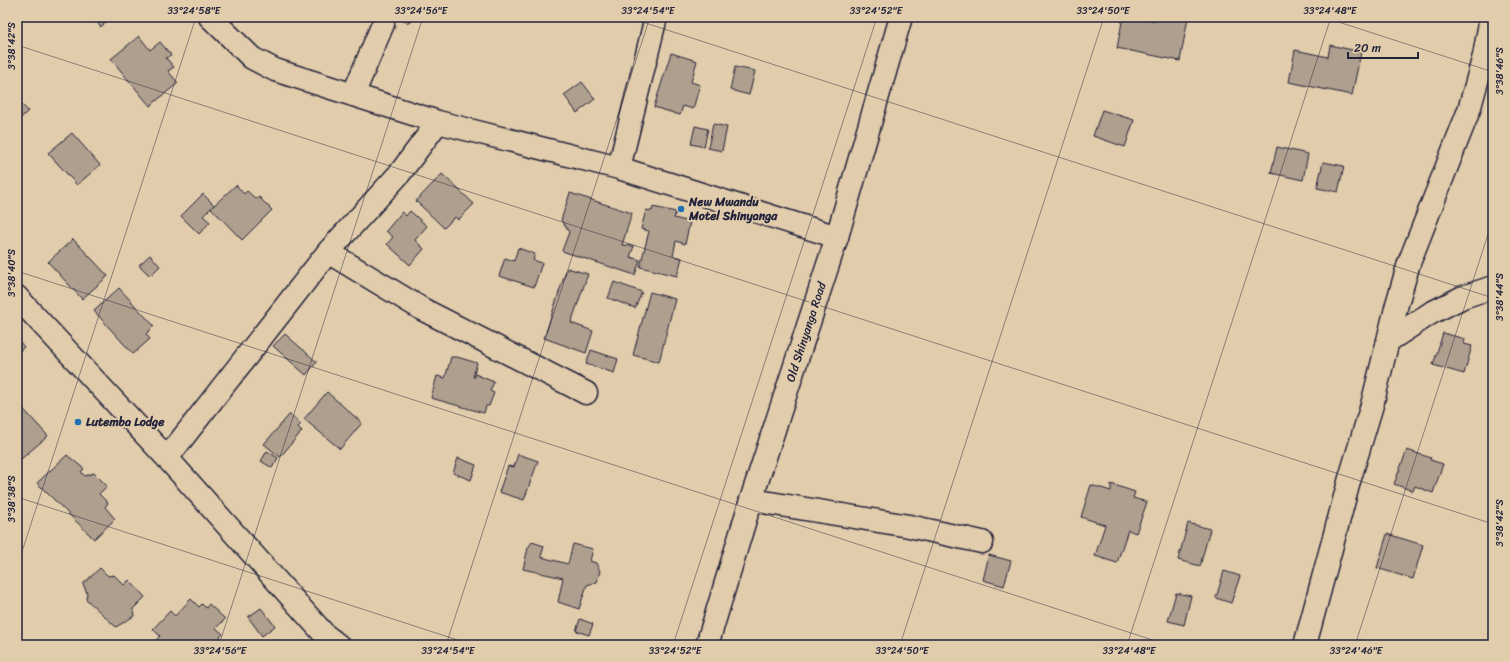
<svg xmlns="http://www.w3.org/2000/svg" width="1510" height="662" font-family="Sriracha,sans-serif">
  <style>
    .building { fill: #af9f8e; stroke: #22223b }
    .lines { fill: none; stroke-linecap: round; stroke-linejoin: round }
    .minor-casing { stroke: #22223b; stroke-width: 25 }
    .major-casing { stroke: #22223b; stroke-width: 25 }
    .minor { stroke: #e1ccab; stroke-width: 22 }
    .major { stroke: #e1ccab; stroke-width: 22 }
    .ticks { fill: none; stroke: #22223b; stroke-width: 1; stroke-opacity: 0.45 }
    .poi-dot { fill: #1f6fb2; stroke: #e1ccab; stroke-width: 1.5 }
    .labels { text-anchor: middle; stroke-width: 4; stroke-linejoin: round; paint-order: stroke }
    .poi-label { font-size: 12px; font-weight: bold; fill: #22223b; stroke: #e1ccab; text-anchor: start }
    .street-label { font-size: 12px; fill: #22223b; stroke: #e1ccab }
    .neatline { fill: none; stroke: #22223b; stroke-width: 1.5 }
    .ticks-label { font-size: 10px; text-anchor: middle; fill: #22223b }
  </style>
  <rect width="100%" height="100%" fill="#e1ccab"/>
  <filter id="ink" filterUnits="userSpaceOnUse"><feTurbulence type="fractalNoise" baseFrequency=".025" numOctaves="2"/><feDisplacementMap in="SourceGraphic" scale="8" xChannelSelector="R" yChannelSelector="G"/><feConvolveMatrix kernelMatrix="1 2 1 2 8 2 1 2 1" color-interpolation-filters="sRGB"/></filter>
  <g filter="url(#ink)">
    <!-- building -->
    <path class="building" d="M 92,17 L 111,17 L 101,27 Z
      M 393,17 L 411,17 L 409,23 Z
      M 1123,17 L 1138,17 L 1157,21 L 1157,17 L 1188,18 L 1180,61 L 1117,48 Z
      M 139,36 L 150,50 L 160,42 L 171,55 L 166,58 L 174,67 L 168,71 L 178,83 L 150,106 L 111,59 Z
      M 1330,45 L 1361,52 L 1352,95 L 1289,82 L 1295,50 L 1328,57 Z
      M 671,53 L 697,61 L 691,82 L 700,85 L 693,109 L 683,106 L 680,115 L 654,107 Z
      M 735,67 L 755,71 L 749,95 L 730,90 Z
      M 582,82 L 595,99 L 577,113 L 564,95 Z
      M 17,100 L 28,111 L 17,122 Z
      M 1102,110 L 1134,120 L 1125,147 L 1093,136 Z
      M 713,124 L 727,127 L 722,151 L 708,148 Z
      M 695,126 L 708,129 L 704,147 L 691,144 Z
      M 72,133 L 100,165 L 77,185 L 48,153 Z
      M 1277,147 L 1308,154 L 1303,180 L 1271,173 Z
      M 1323,162 L 1344,166 L 1338,192 L 1317,188 Z
      M 442,174 L 474,204 L 458,220 L 455,217 L 444,228 L 416,201 Z
      M 236,185 L 244,194 L 247,191 L 256,199 L 259,197 L 272,210 L 242,240 L 211,208 Z
      M 570,193 L 632,213 L 622,245 L 634,246 L 630,257 L 640,260 L 635,275 L 562,251 L 569,232 L 561,220 Z
      M 203,194 L 214,205 L 203,216 L 210,222 L 199,234 L 181,216 Z
      M 653,207 L 676,212 L 674,218 L 690,222 L 685,244 L 676,241 L 673,256 L 682,258 L 677,276 L 640,267 L 649,231 L 641,229 L 646,210 L 652,211 Z
      M 410,211 L 427,226 L 415,240 L 424,249 L 410,265 L 387,244 L 393,237 L 386,231 L 402,212 L 406,216 Z
      M 73,239 L 108,276 L 82,299 L 48,262 Z
      M 518,248 L 535,254 L 533,260 L 542,263 L 534,287 L 499,276 L 505,258 L 514,261 Z
      M 150,255 L 160,266 L 150,276 L 139,265 Z
      M 567,268 L 588,274 L 571,323 L 593,331 L 586,353 L 544,338 Z
      M 614,282 L 642,292 L 635,308 L 608,298 Z
      M 119,288 L 154,326 L 146,334 L 150,339 L 133,354 L 94,311 Z
      M 650,292 L 675,299 L 659,362 L 633,355 Z
      M 1443,333 L 1465,339 L 1464,344 L 1472,346 L 1464,374 L 1433,365 Z
      M 285,334 L 317,362 L 306,375 L 273,346 Z
      M 17,339 L 24,347 L 17,353 Z
      M 591,350 L 618,359 L 614,373 L 586,364 Z
      M 451,357 L 457,357 L 477,363 L 473,377 L 475,377 L 475,374 L 494,382 L 490,391 L 494,393 L 489,406 L 486,406 L 484,413 L 431,398 L 437,376 L 445,378 Z
      M 327,392 L 362,423 L 340,449 L 304,419 Z
      M 17,402 L 48,436 L 21,459 L 17,455 Z
      M 290,414 L 301,424 L 298,427 L 302,431 L 280,457 L 264,444 Z
      M 1407,450 L 1431,458 L 1430,460 L 1443,464 L 1433,493 L 1415,486 L 1413,491 L 1394,484 Z
      M 267,451 L 278,458 L 272,468 L 261,461 Z
      M 518,454 L 538,461 L 524,500 L 499,492 L 508,466 L 514,467 Z
      M 67,455 L 84,469 L 81,472 L 85,476 L 94,473 L 107,486 L 99,494 L 108,503 L 105,507 L 115,519 L 94,539 L 37,483 Z
      M 458,458 L 476,465 L 471,480 L 453,473 Z
      M 1111,484 L 1135,492 L 1133,498 L 1147,502 L 1136,533 L 1128,530 L 1117,563 L 1095,556 L 1105,525 L 1081,517 L 1091,485 L 1111,491 Z
      M 1188,523 L 1210,529 L 1200,566 L 1178,560 Z
      M 1387,534 L 1423,545 L 1413,579 L 1377,568 Z
      M 532,542 L 544,546 L 541,557 L 568,564 L 573,544 L 593,549 L 590,561 L 596,563 L 600,571 L 597,582 L 587,585 L 579,609 L 558,602 L 563,578 L 523,569 L 528,548 Z
      M 989,555 L 1011,561 L 1004,586 L 983,580 Z
      M 100,568 L 108,576 L 114,575 L 124,585 L 129,580 L 145,597 L 133,609 L 134,616 L 116,627 L 86,599 L 87,593 L 83,584 Z
      M 1224,571 L 1240,576 L 1231,603 L 1216,598 Z
      M 1176,593 L 1191,596 L 1184,625 L 1168,621 Z
      M 191,599 L 199,607 L 202,604 L 206,608 L 209,604 L 225,619 L 216,628 L 223,634 L 212,645 L 159,645 L 155,641 L 160,636 L 153,629 L 170,611 L 175,616 Z
      M 261,608 L 275,626 L 262,636 L 248,617 Z
      M 580,619 L 593,624 L 589,635 L 576,631 Z
      M 1359,640 L 1377,645 L 1357,645 Z"/>
    <g class="lines">
      <defs>
        <path id="minor" d="M 210,17 L 252,58 L 275,70 L 438,122 L 619,168 L 837,237
          M 353,95 L 383,24
          M 619,168 L 656,17
          M 328,252 L 422,309 L 586,393
          M 17,297 L 167,458 L 325,635 L 338,645
          M 1388,341 L 1431,313 L 1463,297 L 1493,287
          M 167,458 L 328,252 L 400,173 L 438,122
          M 751,500 L 909,526 L 982,542
          M 1305,645 L 1350,478 L 1372,405 L 1397,304 L 1409,263 L 1469,110 L 1484,56 L 1491,17"/>
        <path id="major" d="M 707,645 L 751,500 L 837,237 L 901,17"/>
      </defs>
      <!-- minor casing -->
      <use href="#minor" class="minor-casing"/>
      <!-- major casing -->
      <use href="#major" class="major-casing"/>
      <!-- minor -->
      <use href="#minor" class="minor"/>
      <!-- major -->
      <use href="#major" class="major"/>
    </g>
  </g>
  <!-- ticks -->
  <path class="ticks" d="M 627,17 L 1493,298M 1323,17 L 1493,72M 17,45 L 1493,524M 17,271 L 1168,645M 17,497 L 473,645M 17,567 L 196,17M 219,645 L 423,17M 446,645 L 650,17M 673,645 L 877,17M 900,645 L 1104,17M 1127,645 L 1331,17M 1355,645 L 1493,219"/>
  <!-- markers -->
  <g class="poi-dot">
    <circle cx="681" cy="209" r="4"/>
    <circle cx="78" cy="422" r="4"/>
  </g>
  <g class="labels">
    <!-- poi labels -->
    <g class="poi-label">
      <text x="689" y="206">New Mwandu<tspan x="689" dy="14">Motel Shinyanga</tspan></text>
      <text x="86" y="426">Lutemba Lodge</text>
    </g>
    <!-- street labels -->
    <g class="street-label">
      <text transform="translate(806 332) rotate(-72)" y="4">Old Shinyanga Road</text>
    </g>
  </g>
  <!-- margin -->
  <rect width="1510" height="662" fill="none" stroke="#e1ccab" stroke-width="44"/>
  <!-- scale -->
  <path d="M1348 52v6h70v-6" fill="none" stroke="#22223b" stroke-width="2"/>
  <text x="1354" y="52" font-size="12" fill="#22223b" stroke="#e1ccab" stroke-width="3" paint-order="stroke">20 m</text>
  <rect x="22" y="22" width="1466" height="618" class="neatline"/>
  <g class="ticks-label">
    <text x="194" y="14">33°24'58"E</text>
    <text x="421" y="14">33°24'56"E</text>
    <text x="648" y="14">33°24'54"E</text>
    <text x="876" y="14">33°24'52"E</text>
    <text x="1103" y="14">33°24'50"E</text>
    <text x="1330" y="14">33°24'48"E</text>
    <text transform="translate(11 46) rotate(-90)" y="4">3°38'42"S</text>
    <text transform="translate(1499 71) rotate(-90)" y="4">3°38'46"S</text>
    <text transform="translate(11 273) rotate(-90)" y="4">3°38'40"S</text>
    <text transform="translate(1499 297) rotate(-90)" y="4">3°38'44"S</text>
    <text transform="translate(11 499) rotate(-90)" y="4">3°38'38"S</text>
    <text transform="translate(1499 523) rotate(-90)" y="4">3°38'42"S</text>
    <text x="220" y="654">33°24'56"E</text>
    <text x="448" y="654">33°24'54"E</text>
    <text x="675" y="654">33°24'52"E</text>
    <text x="902" y="654">33°24'50"E</text>
    <text x="1129" y="654">33°24'48"E</text>
    <text x="1356" y="654">33°24'46"E</text>
  </g>
</svg>
